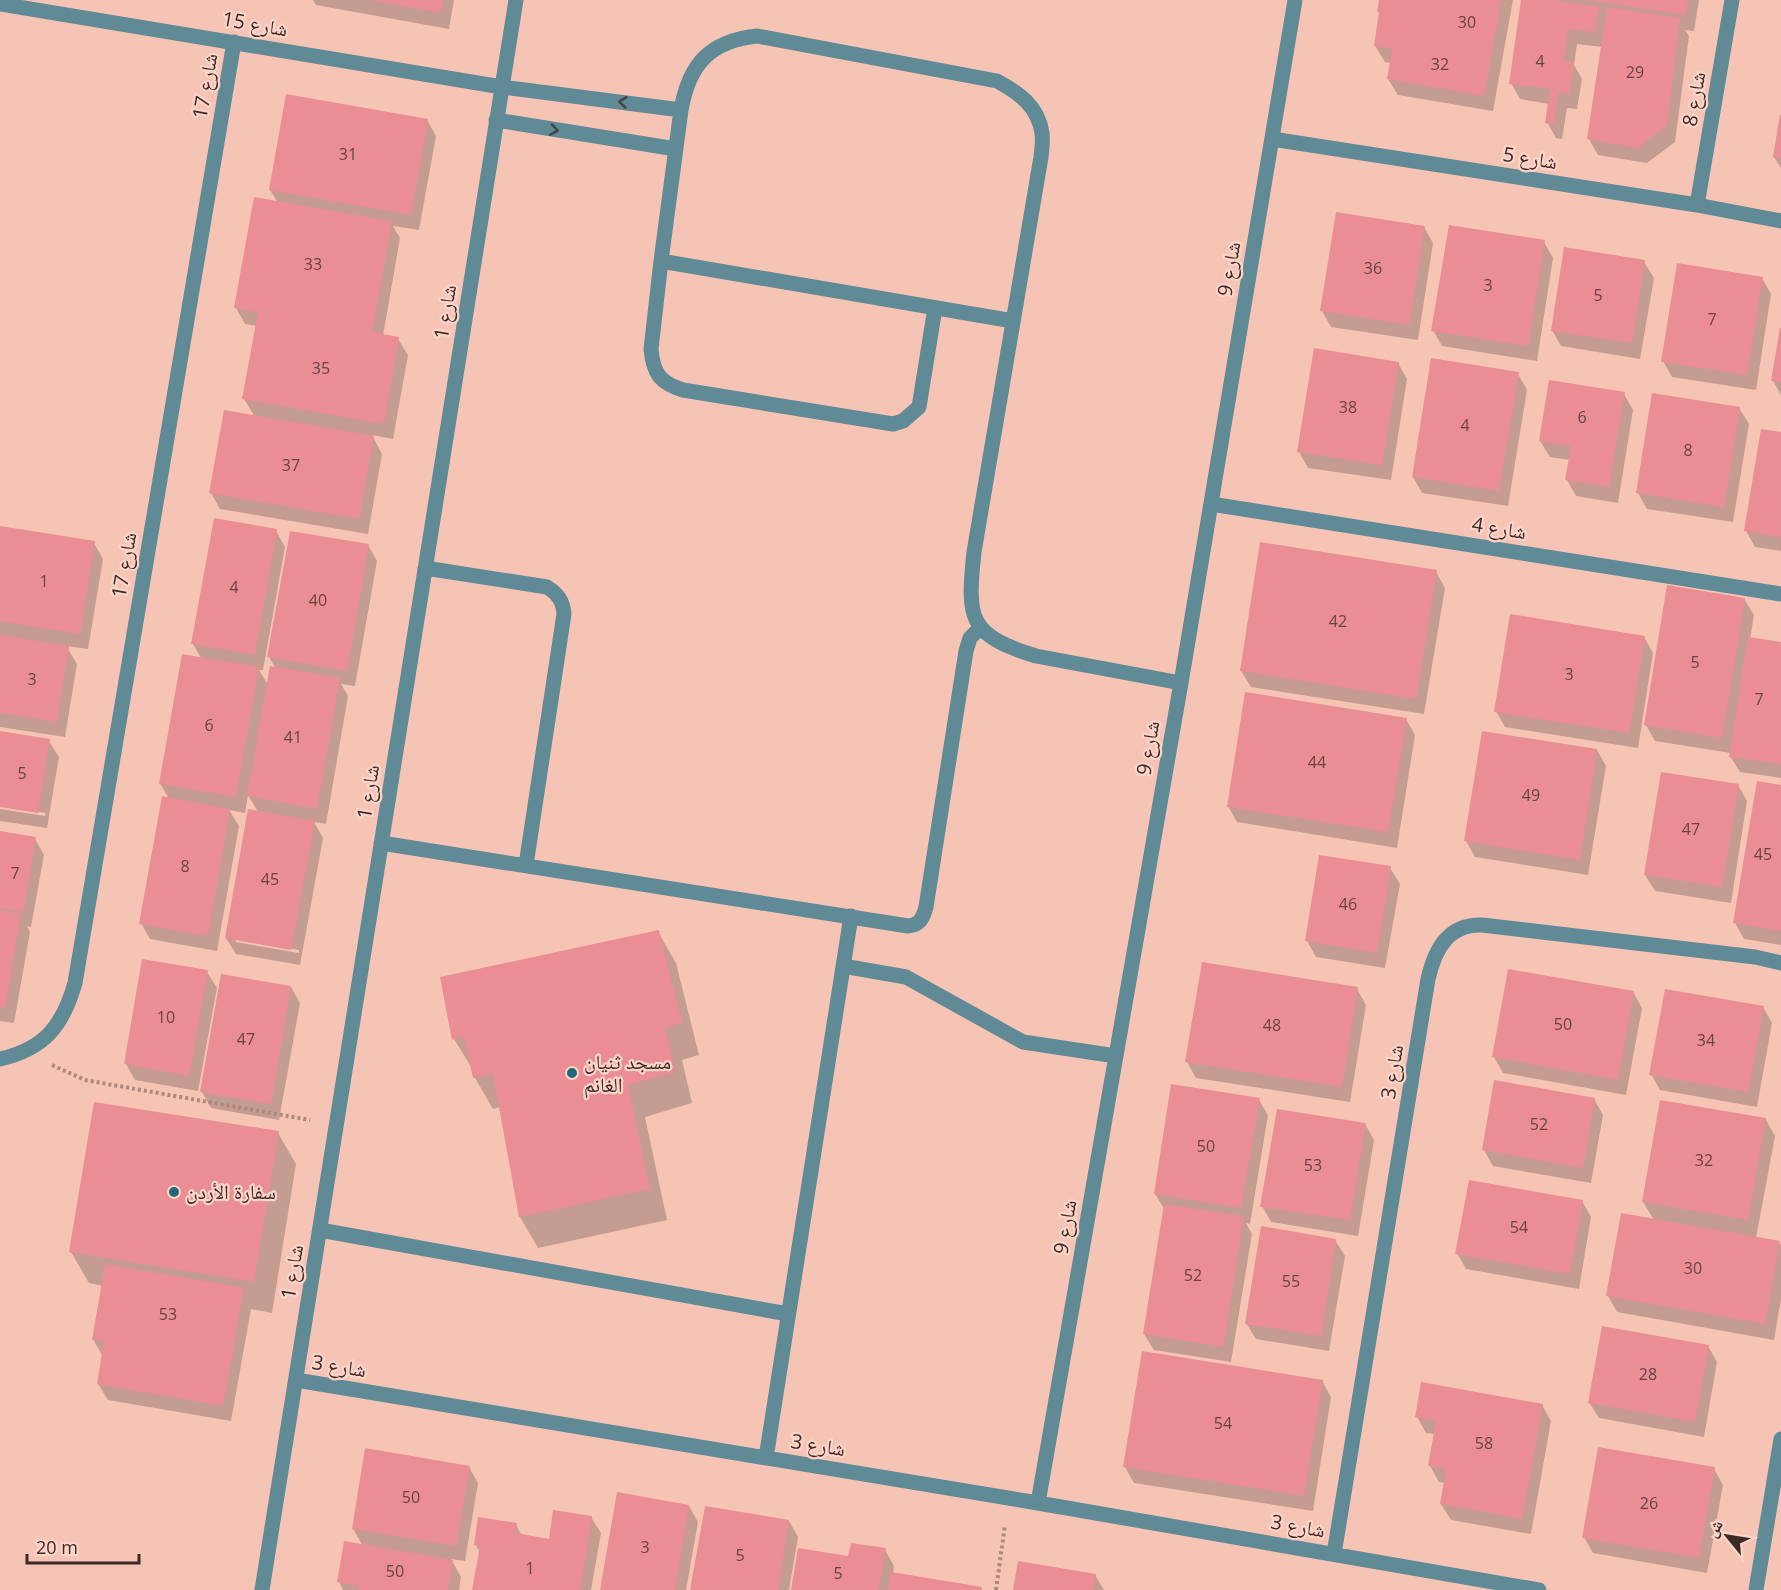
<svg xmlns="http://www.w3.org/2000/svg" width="1781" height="1590" font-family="'Open Sans','Noto Naskh Arabic',sans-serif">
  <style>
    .shadow { fill: #0003; fill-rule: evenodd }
    .building { fill: #ea8e93 }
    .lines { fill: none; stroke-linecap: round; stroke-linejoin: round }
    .path { stroke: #af887d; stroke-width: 4; stroke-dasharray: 3 3; stroke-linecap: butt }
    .minor { stroke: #5f8a96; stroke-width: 15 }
    .oneway { stroke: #464241 }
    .poi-dot { fill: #236878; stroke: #fcd4c8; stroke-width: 2 }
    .labels { text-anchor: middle; stroke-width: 4.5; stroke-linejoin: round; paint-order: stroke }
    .number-label { font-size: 16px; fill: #694340 }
    .street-label { font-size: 20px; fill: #3e2a25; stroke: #fcd4c8 }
    .poi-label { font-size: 20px; fill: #3e2a25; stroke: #fcd4c8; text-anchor: start }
  </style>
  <rect width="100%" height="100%" fill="#f6c4b5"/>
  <!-- shadow -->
  <path class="shadow" d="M 313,0 L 454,0 L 449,29 L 316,5 Z
    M 1380,0 L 1513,0 L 1493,111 L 1398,95 L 1388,79 L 1391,63 L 1385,62 L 1375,46 L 1380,15 L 1378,11 Z
    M 1523,0 L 1699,0 L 1694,31 L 1685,30 L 1689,36 L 1675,142 L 1647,163 L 1598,155 L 1589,139 L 1602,47 L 1577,44 L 1574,65 L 1582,79 L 1577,109 L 1567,108 L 1562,139 L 1556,138 L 1547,122 L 1549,104 L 1520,99 L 1511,83 Z
    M 1781,116 L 1781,168 L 1774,157 Z
    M 427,120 L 436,136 L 419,230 L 393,226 L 400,238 L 383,336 L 398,339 L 408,355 L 393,439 L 372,435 L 382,454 L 368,534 L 220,509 L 211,493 L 255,417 L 244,399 L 257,326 L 245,324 L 236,308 L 278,203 L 270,190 Z
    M 1424,227 L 1433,243 L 1418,340 L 1331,327 L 1322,311 Z
    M 1544,242 L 1553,258 L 1537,361 L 1442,346 L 1433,330 Z
    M 1644,262 L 1654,278 L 1640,359 L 1561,346 L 1552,330 Z
    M 1762,278 L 1771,294 L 1756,390 L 1672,377 L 1663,361 Z
    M 1781,329 L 1781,395 L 1773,381 Z
    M 1398,363 L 1407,379 L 1391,480 L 1308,468 L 1299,452 Z
    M 1518,374 L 1527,390 L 1508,506 L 1422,493 L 1413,477 Z
    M 1624,394 L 1633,410 L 1618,503 L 1576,496 L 1567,480 L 1570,460 L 1550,457 L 1540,441 Z
    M 1739,408 L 1749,424 L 1733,522 L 1647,509 L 1638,493 Z
    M 1781,434 L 1781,551 L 1755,547 L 1746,531 Z
    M 0,528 L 94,543 L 103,559 L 88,649 L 66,646 L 77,664 L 65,737 L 0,727 Z
    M 276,531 L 285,547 L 263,670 L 259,670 L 268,685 L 276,669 L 269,657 L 368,545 L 377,561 L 355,686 L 341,684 L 348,696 L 326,824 L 314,822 L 323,838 L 300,965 L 236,954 L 226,938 L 258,812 L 248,795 L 245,813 L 229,810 L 239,826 L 217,951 L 150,939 L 141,923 L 169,799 L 160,783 L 201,658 L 193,644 ZM 236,939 L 299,950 L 299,953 L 236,942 Z
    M 1436,572 L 1445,588 L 1424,714 L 1251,687 L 1241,671 Z
    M 1744,599 L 1754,615 L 1750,639 L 1781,644 L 1781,778 L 1740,772 L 1730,756 L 1731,753 L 1655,741 L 1646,725 Z
    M 1644,637 L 1653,653 L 1638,748 L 1505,727 L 1496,711 Z
    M 1406,719 L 1415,735 L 1397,848 L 1237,822 L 1228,806 Z
    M 0,733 L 49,741 L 59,757 L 47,828 L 0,821 L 0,809 L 45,816 L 46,813 L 0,806 Z
    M 1597,750 L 1606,766 L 1588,875 L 1475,857 L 1466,841 Z
    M 1738,785 L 1747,801 L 1731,903 L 1655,891 L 1645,875 Z
    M 1781,786 L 1781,945 L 1744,939 L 1735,923 Z
    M 0,833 L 35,839 L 44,855 L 31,927 L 27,926 L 30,932 L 14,1023 L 0,1021 Z
    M 1390,868 L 1400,884 L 1385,968 L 1316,957 L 1307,941 Z
    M 658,932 L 676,963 L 699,1055 L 682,1060 L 692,1103 L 645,1117 L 667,1220 L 538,1248 L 520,1217 L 500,1107 L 493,1109 L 475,1078 L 473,1070 L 454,1039 Z
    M 207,972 L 217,988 L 198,1091 L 135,1080 L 126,1064 Z
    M 291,987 L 300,1003 L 279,1120 L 211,1108 L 202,1092 Z
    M 1357,989 L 1366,1005 L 1350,1102 L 1196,1078 L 1187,1062 Z
    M 1633,992 L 1642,1008 L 1626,1095 L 1503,1073 L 1494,1057 Z
    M 1763,1007 L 1772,1023 L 1757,1107 L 1660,1090 L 1651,1074 Z
    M 1594,1099 L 1603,1115 L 1591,1183 L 1493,1166 L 1484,1150 Z
    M 1259,1100 L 1268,1115 L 1250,1224 L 1246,1223 L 1252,1234 L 1231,1362 L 1154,1350 L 1144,1334 L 1165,1210 L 1155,1194 Z
    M 1766,1120 L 1775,1136 L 1756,1238 L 1779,1242 L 1781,1245 L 1781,1299 L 1774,1340 L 1617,1312 L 1608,1296 L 1654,1220 L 1643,1202 Z
    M 1365,1124 L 1374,1140 L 1358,1236 L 1271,1222 L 1262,1206 Z
    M 278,1133 L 296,1164 L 272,1313 L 251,1309 L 231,1421 L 108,1400 L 98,1384 L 102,1355 L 93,1339 L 103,1286 L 89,1283 L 71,1252 Z
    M 1582,1201 L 1591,1217 L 1579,1289 L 1466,1269 L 1457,1253 Z
    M 1335,1240 L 1345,1256 L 1329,1351 L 1256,1339 L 1246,1323 Z
    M 1708,1346 L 1717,1362 L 1704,1437 L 1599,1418 L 1589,1402 Z
    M 1322,1381 L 1331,1397 L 1313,1511 L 1134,1483 L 1125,1467 Z
    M 1542,1405 L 1551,1421 L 1531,1534 L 1451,1520 L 1441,1504 L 1445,1483 L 1439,1482 L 1430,1466 L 1435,1434 L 1426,1433 L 1417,1417 Z
    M 469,1467 L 478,1483 L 465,1561 L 451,1559 L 461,1577 L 459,1590 L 343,1590 L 339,1582 L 363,1546 L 353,1529 Z
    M 1714,1469 L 1723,1485 L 1707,1573 L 1593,1553 L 1584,1537 Z
    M 689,1506 L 698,1522 L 686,1590 L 602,1590 Z
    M 591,1517 L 601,1533 L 591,1590 L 474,1590 L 480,1552 L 475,1544 L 516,1525 L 522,1536 L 550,1540 Z
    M 789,1521 L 798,1537 L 789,1590 L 692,1590 Z
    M 885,1550 L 894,1566 L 893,1574 L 981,1588 L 982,1590 L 792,1590 L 849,1558 Z
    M 1095,1575 L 1104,1590 L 1015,1590 Z"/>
  <!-- building -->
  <path class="building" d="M 371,0 L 443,0 L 441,13 Z
    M 1379,0 L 1501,0 L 1484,96 L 1387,79 L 1392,49 L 1374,46 L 1379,12 L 1377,12 Z
    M 1521,0 L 1553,0 L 1599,7 L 1595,32 L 1568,29 L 1564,61 L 1574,62 L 1569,94 L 1558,92 L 1554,124 L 1545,123 L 1550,89 L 1509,84 Z
    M 1587,0 L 1688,0 L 1686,15 Z
    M 1607,7 L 1680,18 L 1667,125 L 1638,148 L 1587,139 Z
    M 286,94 L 428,119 L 411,215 L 269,190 Z
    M 1780,115 L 1781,115 L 1781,158 L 1773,157 Z
    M 254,197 L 392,221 L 372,332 L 399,337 L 384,424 L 242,399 L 258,312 L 234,308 Z
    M 1336,212 L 1425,226 L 1409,325 L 1320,311 Z
    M 1449,225 L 1545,240 L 1528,346 L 1431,331 Z
    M 1564,247 L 1645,260 L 1632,343 L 1551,331 Z
    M 1677,263 L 1763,277 L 1747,375 L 1661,362 Z
    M 1780,328 L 1781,328 L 1781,382 L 1771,381 Z
    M 1314,348 L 1399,362 L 1382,465 L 1297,452 Z
    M 1431,358 L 1519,372 L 1499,491 L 1412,477 Z
    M 1549,380 L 1625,392 L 1609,487 L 1565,480 L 1571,446 L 1539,441 Z
    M 1652,393 L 1740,407 L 1724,507 L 1636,493 Z
    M 224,410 L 374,436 L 359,519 L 209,493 Z
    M 1761,429 L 1781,432 L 1781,537 L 1744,531 Z
    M 214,518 L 277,529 L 255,655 L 191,644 Z
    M 0,526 L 95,541 L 80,634 L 0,621 Z
    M 290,531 L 369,544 L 347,671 L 267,657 Z
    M 1260,542 L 1437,570 L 1416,699 L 1240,671 Z
    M 1667,585 L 1745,598 L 1722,738 L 1644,725 Z
    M 1510,614 L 1645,636 L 1629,733 L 1494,712 Z
    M 0,635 L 69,646 L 57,722 L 0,713 Z
    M 1748,637 L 1781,642 L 1781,764 L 1729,757 Z
    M 182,654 L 259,667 L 236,797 L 159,784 Z
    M 270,666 L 340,678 L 317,809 L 247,796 Z
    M 1245,692 L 1407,718 L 1388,832 L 1227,807 Z
    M 0,731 L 50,739 L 38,813 L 0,807 Z
    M 1482,731 L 1597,749 L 1580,860 L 1464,841 Z
    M 1661,772 L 1739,784 L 1722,887 L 1644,875 Z
    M 1757,781 L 1781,785 L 1781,931 L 1733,923 Z
    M 162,796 L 230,809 L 208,936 L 139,924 Z
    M 248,809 L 315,821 L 291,950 L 225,938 Z
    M 0,831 L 36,837 L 23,912 L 0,908 Z
    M 1319,855 L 1391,866 L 1377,953 L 1305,941 Z
    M 0,910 L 21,914 L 5,1008 L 0,1007 Z
    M 659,930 L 682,1023 L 665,1028 L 675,1072 L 628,1085 L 650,1189 L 519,1217 L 493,1074 L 473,1078 L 464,1036 L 452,1040 L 440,977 Z
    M 142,959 L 208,970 L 189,1076 L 124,1064 Z
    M 1202,962 L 1358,987 L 1342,1087 L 1185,1062 Z
    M 1508,969 L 1634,991 L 1618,1080 L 1492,1057 Z
    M 221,974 L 291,986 L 271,1104 L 200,1092 Z
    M 1665,989 L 1764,1006 L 1748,1092 L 1649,1075 Z
    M 1494,1080 L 1595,1098 L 1583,1168 L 1482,1150 Z
    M 1171,1084 L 1260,1098 L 1241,1208 L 1154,1194 Z
    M 1660,1100 L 1766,1118 L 1748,1220 L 1642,1202 Z
    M 94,1102 L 279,1131 L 254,1282 L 69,1252 Z
    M 1277,1109 L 1366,1123 L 1350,1220 L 1260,1207 Z
    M 1469,1180 L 1583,1200 L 1570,1274 L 1455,1254 Z
    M 1164,1204 L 1244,1216 L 1223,1347 L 1143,1334 Z
    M 1621,1213 L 1780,1241 L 1765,1324 L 1606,1296 Z
    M 1261,1226 L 1336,1239 L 1321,1336 L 1245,1324 Z
    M 105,1264 L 244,1288 L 223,1406 L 97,1384 L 104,1341 L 92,1340 Z
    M 1602,1326 L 1709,1345 L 1695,1422 L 1588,1403 Z
    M 1142,1351 L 1323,1380 L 1304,1496 L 1123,1467 Z
    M 1421,1382 L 1543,1404 L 1522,1519 L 1440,1504 L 1446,1469 L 1428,1466 L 1436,1421 L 1415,1417 Z
    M 1598,1447 L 1715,1467 L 1699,1558 L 1582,1538 Z
    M 365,1448 L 470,1466 L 456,1546 L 352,1529 Z
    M 617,1492 L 689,1505 L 675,1590 L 600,1590 Z
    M 705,1506 L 789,1520 L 778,1590 L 690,1590 Z
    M 553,1510 L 592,1516 L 580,1590 L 472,1590 L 480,1546 L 474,1545 L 478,1517 L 517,1523 L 516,1533 L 549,1539 Z
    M 344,1541 L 453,1560 L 448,1590 L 359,1590 L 359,1586 L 337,1582 Z
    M 851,1543 L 886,1548 L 878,1590 L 791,1590 L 798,1548 L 848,1556 Z
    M 1018,1561 L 1096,1574 L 1093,1590 L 1013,1590 Z
    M 891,1572 L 982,1587 L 981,1590 L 888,1590 Z"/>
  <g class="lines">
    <!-- path -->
    <path class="path" d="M 52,1065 L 85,1080 L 310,1120
      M 996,1590 L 1005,1525"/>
    <!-- minor -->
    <path class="minor" d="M 0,4 L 502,87 L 681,110
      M 496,120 L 676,149
      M 1272,139 L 1697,205 L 1781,221
      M 1697,205 L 1732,0
      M 661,261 L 1013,321
      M 935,308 L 919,407 L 903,421 L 893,424 L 683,390 C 660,383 653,373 651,349 L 661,261 L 681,110 C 689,64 710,41 757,36 L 997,81 C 1019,93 1038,106 1042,133 C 1043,140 1042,149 1041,157 L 974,552 C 967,619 968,635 1036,656 L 1181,683
      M 1211,504 L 1781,594
      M 425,568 L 547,587 C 558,594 563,601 564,614 L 526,865
      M 381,843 L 908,926 C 920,925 923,918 926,907 L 966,651 L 970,638 L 980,628
      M 843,966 L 906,977 L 1023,1042 L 1116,1056
      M 0,1059 C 45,1049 63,1025 75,983 L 234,42
      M 320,1230 L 788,1314
      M 296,1380 L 1038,1503 L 1539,1590
      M 766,1458 L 851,916
      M 1038,1503 L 1181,683 L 1295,0
      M 1334,1554 L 1428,979 C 1435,949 1448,924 1482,925 L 1755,957 L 1781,963
      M 262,1590 L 516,0
      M 1756,1590 L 1781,1439"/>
  </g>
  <!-- one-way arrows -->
  <defs><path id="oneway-chevron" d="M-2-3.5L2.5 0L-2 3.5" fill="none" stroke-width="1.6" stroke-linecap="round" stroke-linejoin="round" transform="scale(1.5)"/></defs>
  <g class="oneway">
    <use href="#oneway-chevron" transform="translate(623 102) rotate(-173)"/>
    <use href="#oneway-chevron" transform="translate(554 130) rotate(9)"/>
  </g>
  <!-- markers -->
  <g class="poi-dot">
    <circle cx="572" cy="1073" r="6"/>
    <circle cx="174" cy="1192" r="6"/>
  </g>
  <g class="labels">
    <!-- number labels -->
    <g class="number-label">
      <text x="1467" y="28">30</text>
      <text x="1540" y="67">4</text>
      <text x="1440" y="70">32</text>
      <text x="1635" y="78">29</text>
      <text x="348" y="160">31</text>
      <text x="313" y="270">33</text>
      <text x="1373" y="274">36</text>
      <text x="1488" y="291">3</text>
      <text x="1598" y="301">5</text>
      <text x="1712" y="325">7</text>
      <text x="321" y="374">35</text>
      <text x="1348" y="413">38</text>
      <text x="1582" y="423">6</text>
      <text x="1465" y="431">4</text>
      <text x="1688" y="456">8</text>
      <text x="291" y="471">37</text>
      <text x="44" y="587">1</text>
      <text x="234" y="593">4</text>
      <text x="318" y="606">40</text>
      <text x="1338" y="627">42</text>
      <text x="1695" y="668">5</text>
      <text x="1569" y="680">3</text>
      <text x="32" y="685">3</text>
      <text x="1759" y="705">7</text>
      <text x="209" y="731">6</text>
      <text x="293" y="743">41</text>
      <text x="1317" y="768">44</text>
      <text x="22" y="779">5</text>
      <text x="1531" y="801">49</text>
      <text x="1691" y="835">47</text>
      <text x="1763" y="860">45</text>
      <text x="185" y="872">8</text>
      <text x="15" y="879">7</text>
      <text x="270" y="885">45</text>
      <text x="1348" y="910">46</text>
      <text x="166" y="1023">10</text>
      <text x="1563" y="1030">50</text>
      <text x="1272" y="1031">48</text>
      <text x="246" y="1045">47</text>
      <text x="1706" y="1046">34</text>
      <text x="1539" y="1130">52</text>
      <text x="1206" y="1152">50</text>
      <text x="1704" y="1166">32</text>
      <text x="1313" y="1171">53</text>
      <text x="1519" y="1233">54</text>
      <text x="1693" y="1274">30</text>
      <text x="1193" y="1281">52</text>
      <text x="1291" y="1287">55</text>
      <text x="168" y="1320">53</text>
      <text x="1648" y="1380">28</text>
      <text x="1223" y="1429">54</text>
      <text x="1484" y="1449">58</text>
      <text x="411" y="1503">50</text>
      <text x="1649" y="1509">26</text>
      <text x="645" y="1553">3</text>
      <text x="740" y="1561">5</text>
      <text x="530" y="1574">1</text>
      <text x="395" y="1577">50</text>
      <text x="838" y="1579">5</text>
    </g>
    <!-- street labels -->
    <g class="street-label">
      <text transform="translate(255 24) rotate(10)" y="7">شارع 15</text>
      <text transform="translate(205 86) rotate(-80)" y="7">شارع 17</text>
      <text transform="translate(1694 99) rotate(-80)" y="7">شارع 8</text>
      <text transform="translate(1530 158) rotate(9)" y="7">شارع 5</text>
      <text transform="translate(1229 269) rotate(-80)" y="7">شارع 9</text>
      <text transform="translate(445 312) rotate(-81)" y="7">شارع 1</text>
      <text transform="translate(1499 528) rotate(9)" y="7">شارع 4</text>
      <text transform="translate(124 565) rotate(-80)" y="7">شارع 17</text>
      <text transform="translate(1148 748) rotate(-80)" y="7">شارع 9</text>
      <text transform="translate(368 792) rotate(-81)" y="7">شارع 1</text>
      <text transform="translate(1392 1072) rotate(-81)" y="7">شارع 3</text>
      <text transform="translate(1065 1227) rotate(-80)" y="7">شارع 9</text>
      <text transform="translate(292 1272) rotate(-81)" y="7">شارع 1</text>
      <text transform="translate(339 1366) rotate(9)" y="7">شارع 3</text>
      <text transform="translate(818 1445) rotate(9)" y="7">شارع 3</text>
      <text transform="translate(1298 1526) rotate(10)" y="7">شارع 3</text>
    </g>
    <!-- poi labels -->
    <g class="poi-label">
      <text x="584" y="1069">مسجد ثنيان<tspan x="584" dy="23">الغانم</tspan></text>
      <text x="186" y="1199">سفارة الأردن</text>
    </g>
  </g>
  <!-- north arrow -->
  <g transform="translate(1727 1536) rotate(300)" stroke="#fcd4c8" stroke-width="4.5" paint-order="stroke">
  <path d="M0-4.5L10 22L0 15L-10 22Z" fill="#3e2a25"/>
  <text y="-9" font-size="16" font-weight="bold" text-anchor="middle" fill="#3e2a25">ش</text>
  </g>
  <!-- scale -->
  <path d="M27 1554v9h112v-9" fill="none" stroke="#3e2a25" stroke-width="3"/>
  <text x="36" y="1554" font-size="18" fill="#3e2a25" stroke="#fcd4c8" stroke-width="4.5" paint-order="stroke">20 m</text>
</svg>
